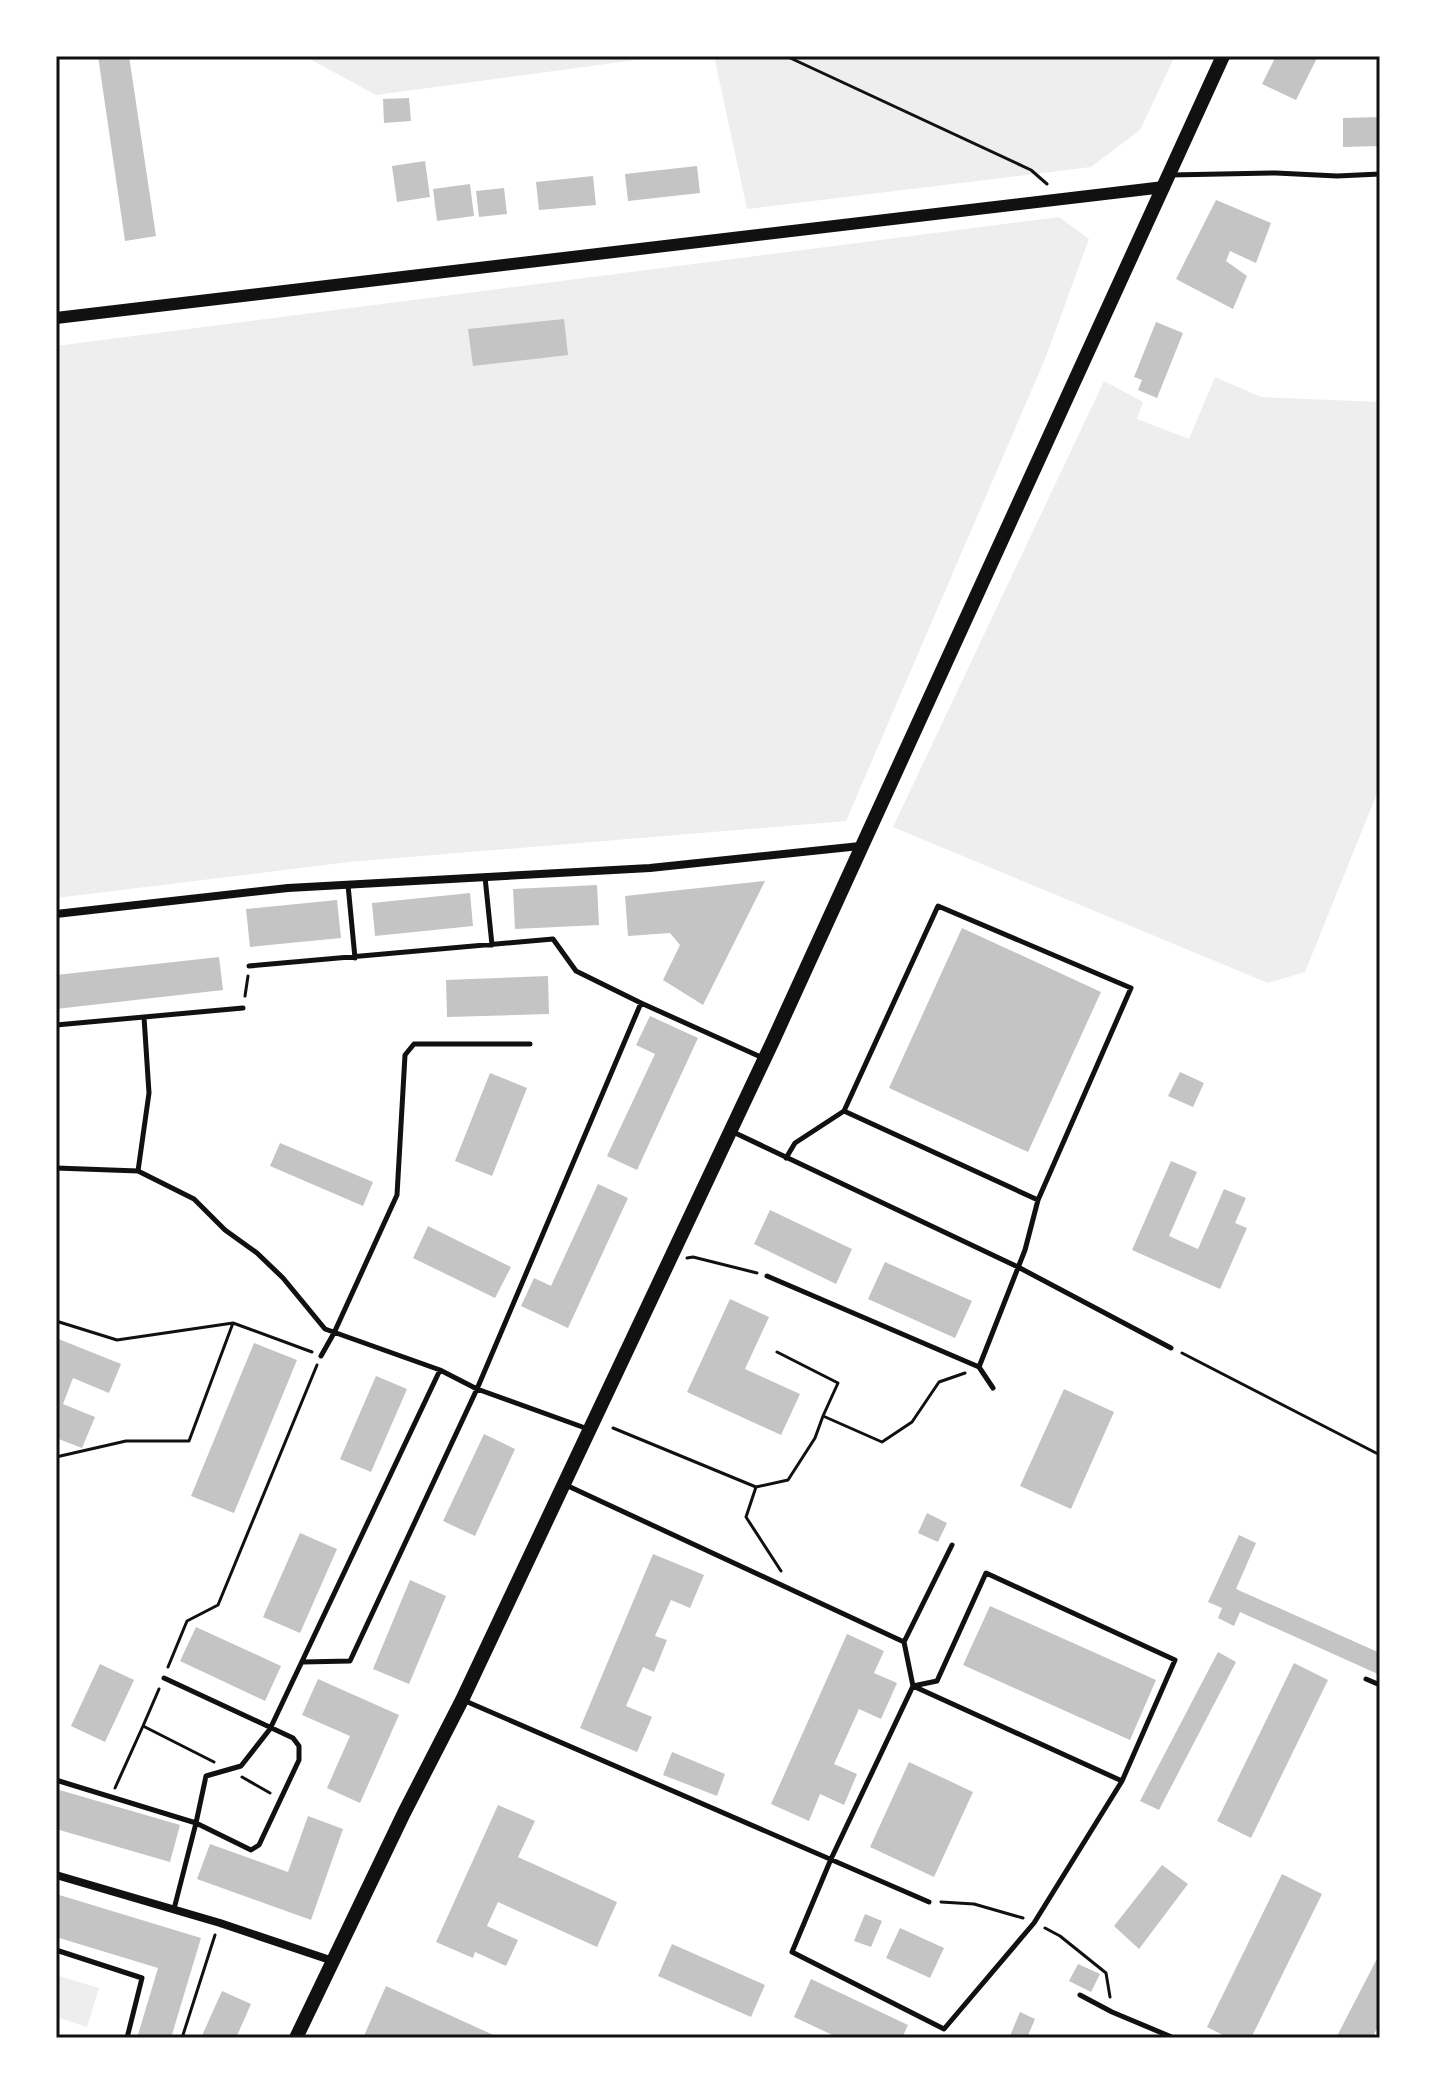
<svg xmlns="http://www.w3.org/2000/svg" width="1436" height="2094" viewBox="0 0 1436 2094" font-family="'Noto Sans',sans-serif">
	<rect width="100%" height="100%" fill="#fff"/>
	<path fill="#eee" d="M304 56H665L376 95Z
		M714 56H1175L1140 130 1091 167 747 209Z
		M1059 217 1089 239 1045 359 846 821 349 862 56 898V346Z
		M1215 377 1261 397 1380 402V786L1305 972 1268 983 893 827 1104 381 1143 402 1137 419 1189 439Z
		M56 1975 99 1988 87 2027 56 2017Z"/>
	<path fill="#c4c4c4" d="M98 56H129L156 236 125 241Z
		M1276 56H1318L1296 100 1262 84Z
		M409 98 411 121 384 123 383 99Z
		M1380 117V146L1343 147V118Z
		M425 161 430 197 397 202 392 166Z
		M697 166 700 193 628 201 625 174Z
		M593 176 596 205 539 210 536 182Z
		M470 184 474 216 437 221 433 189Z
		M504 188 507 214 479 217 476 191Z
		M1216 200 1271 223 1256 263 1230 251 1226 261 1247 276 1233 309 1176 279Z
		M564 319 568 355 473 366 468 329Z
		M1156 322 1183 333 1157 398 1138 390 1142 380 1134 377Z
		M765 881 703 1005 663 980 680 945 670 933 628 936 625 896Z
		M597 885 599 925 515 929 513 889Z
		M470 893 473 926 375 936 372 903Z
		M337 900 341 938 250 947 246 909Z
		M962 928 1101 992 1028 1152 889 1088Z
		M219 957 223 990 56 1009V975Z
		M548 976 549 1014 447 1017 446 980Z
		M650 1016 698 1038 637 1170 607 1156 655 1054 636 1045Z
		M1180 1072 1204 1083 1193 1107 1168 1096Z
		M490 1073 527 1088 492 1176 455 1161Z
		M280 1143 373 1182 363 1206 270 1166Z
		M1171 1161 1197 1172 1169 1236 1198 1249 1224 1189 1246 1198 1235 1223 1247 1228 1220 1289 1132 1250Z
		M598 1184 628 1198 568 1328 521 1306 534 1278 551 1286Z
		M770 1210 852 1249 836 1284 754 1244Z
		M428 1226 511 1267 495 1298 413 1258Z
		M885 1262 972 1301 955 1338 868 1299Z
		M730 1299 769 1317 745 1369 800 1394 781 1435 687 1392Z
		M56 1338 121 1364 109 1393 73 1378 63 1404 95 1417 82 1448 56 1438Z
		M254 1343 297 1360 234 1513 191 1496Z
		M376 1376 407 1389 371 1472 340 1459Z
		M1064 1389 1114 1412 1071 1509 1020 1486Z
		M484 1434 515 1449 475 1536 443 1521Z
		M927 1513 947 1523 938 1542 918 1533Z
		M300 1533 337 1549 300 1633 263 1617Z
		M1239 1535 1256 1543 1236 1589 1380 1653V1675L1240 1612 1234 1626 1218 1618 1222 1608 1208 1602Z
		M653 1554 704 1575 690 1608 671 1600 655 1636 667 1640 654 1672 643 1667 626 1706 652 1717 637 1752 580 1728Z
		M410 1580 446 1596 409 1684 373 1669Z
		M990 1606 1156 1680 1130 1740 963 1665Z
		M196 1627 281 1666 265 1701 180 1661Z
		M847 1634 884 1651 874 1673 897 1683 881 1719 859 1709 834 1764 857 1774 844 1805 820 1794 809 1821 771 1804Z
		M1218 1652 1236 1662 1159 1810 1140 1801Z
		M1294 1663 1328 1680 1251 1838 1217 1821Z
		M100 1664 134 1680 105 1742 71 1726Z
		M318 1679 399 1715 360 1803 327 1788 350 1736 302 1715Z
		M672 1752 725 1774 717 1796 663 1775Z
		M909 1762 973 1792 934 1877 870 1847Z
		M56 1789 180 1825 170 1862 56 1829Z
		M498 1805 535 1821 518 1857 617 1902 597 1947 498 1902 487 1926 518 1940 506 1966 475 1952 473 1958 436 1942Z
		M308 1816 343 1829 311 1920 197 1879 210 1844 288 1872Z
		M1162 1865 1188 1884 1139 1949 1114 1926Z
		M1282 1874 1322 1894 1251 2038H1229L1207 2027Z
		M56 1894 201 1938 171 2038H137L158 1968 56 1937Z
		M865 1914 882 1921 871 1947 854 1941Z
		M900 1928 944 1948 930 1978 886 1958Z
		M672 1944 765 1985 751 2017 658 1976Z
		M1380 1953V2023L1372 2038H1336Z
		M1078 1964 1100 1974 1091 1992 1069 1981Z
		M811 1979 908 2025 902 2038H839L794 2017Z
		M386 1986 500 2038H363Z
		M222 1991 251 2004 236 2038H201Z
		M1020 2012 1035 2019 1027 2038H1009Z"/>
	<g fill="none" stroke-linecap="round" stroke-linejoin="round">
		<path stroke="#111" stroke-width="3" d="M786 56 1031 170 1047 184
			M245 996 248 976
			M687 1258 693 1257 757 1273
			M56 1321 117 1340 233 1323 312 1352
			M777 1352 838 1383 823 1416
			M1182 1353 1380 1455
			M613 1428 756 1487 788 1480 815 1438 823 1416 882 1442 912 1422 939 1382 965 1373
			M56 1457 126 1441H189L233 1323
			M756 1487 746 1517 781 1571
			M168 1667 187 1621 218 1605 317 1365
			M143 1726 159 1689
			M242 1777 270 1793
			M115 1788 143 1726 214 1762
			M941 1902 974 1904 1023 1918
			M1045 1928 1060 1936 1106 1973 1110 1997
			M182 2038 215 1935"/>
		<path stroke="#111" stroke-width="5" d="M1170 175 1276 173 1337 176 1380 174
			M485 877 492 945
			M348 885 355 958
			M249 966 553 939 576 971 641 1003
			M56 1025 144 1017
			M731 1131 1018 1267 1171 1348
			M786 1158 795 1143 844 1111 1038 1200 1131 988 938 906 844 1111
			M56 1168 138 1171 194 1199 225 1230 257 1253 283 1278 325 1329 440 1370 477 1389 588 1429
			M138 1171 149 1093 144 1017 243 1008
			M767 1276 979 1367 1025 1250 1038 1200
			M321 1356 334 1333 397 1195 405 1055 414 1044H530
			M979 1367 993 1388
			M568 1486 904 1642
			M952 1545 904 1642 913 1686 831 1859 792 1952 944 2029 1034 1923 1122 1781
			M986 1573 1175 1660 1122 1781 913 1686 937 1681Z
			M303 1662 350 1661 477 1389 641 1003 763 1058
			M164 1678 293 1738 299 1746V1760L259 1845 251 1850 196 1823 174 1909
			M1366 1679 1380 1685
			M463 1700 929 1902
			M56 1780 196 1823 206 1776 241 1766 270 1729 440 1370
			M56 1950 142 1978 127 2038
			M1080 1995 1112 2012 1174 2038"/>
		<path stroke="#111" stroke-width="8" d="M56 914 288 888 650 868 860 846
			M56 1875 220 1923 333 1961"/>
		<path stroke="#111" stroke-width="12" d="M56 318 1164 187"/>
		<path stroke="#111" stroke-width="14" d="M296 2038 404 1813 462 1700 772 1043 1223 56"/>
	</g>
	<rect width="1436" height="2094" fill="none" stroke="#ffffff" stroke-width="116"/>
	<rect x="58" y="58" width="1320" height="1978" fill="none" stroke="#111" stroke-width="3"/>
</svg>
